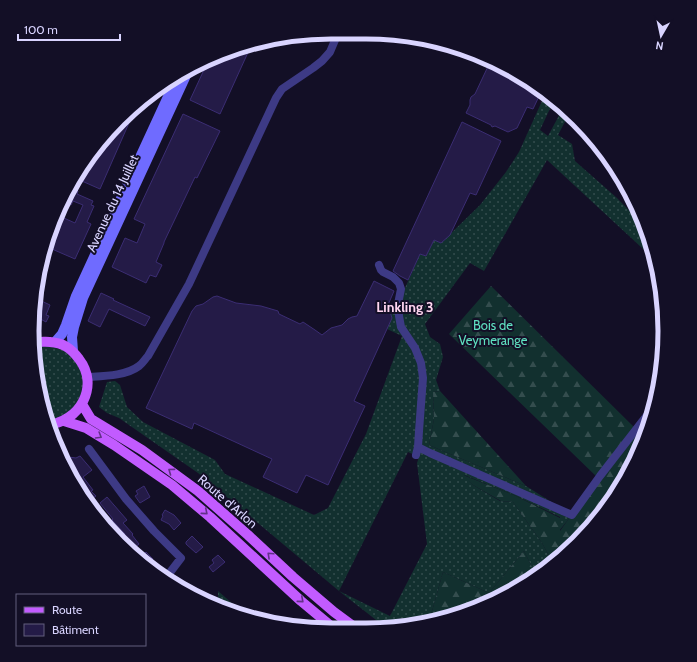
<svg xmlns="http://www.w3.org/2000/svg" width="697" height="662" viewBox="0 0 697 662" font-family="Cabin,sans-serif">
	<defs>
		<pattern id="grass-dots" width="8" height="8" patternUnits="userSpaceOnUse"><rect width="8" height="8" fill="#12302f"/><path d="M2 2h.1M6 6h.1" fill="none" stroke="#344d4e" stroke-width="1.8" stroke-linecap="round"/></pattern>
		<pattern id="forest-firs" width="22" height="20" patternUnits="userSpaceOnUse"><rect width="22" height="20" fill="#12302f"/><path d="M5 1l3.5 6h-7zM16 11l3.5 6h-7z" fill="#344d4e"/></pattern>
	</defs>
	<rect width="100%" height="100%" fill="#130f26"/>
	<path fill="url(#grass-dots)" fill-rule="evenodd" d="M546 92 554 100 540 130 548 136 563 108 569 114 558 135 572 144 575 161 617 198 646 228 649 235 655 260 547 160 484 271 470 263 425 324 430 337 440 344 443 357 436 380 440 391 433 392 434 419 429 445 526 486 572 515 559 531 560 517 516 496 464 475 473 485 500 501 513 502 542 543 553 563 536 575 524 551 489 593 443 572 429 622 396 618 397 627H385L339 591 198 473 119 418 107 413 99 407 107 382 115 381 120 385 127 407 143 422 215 460 225 474 314 515 328 508 366 434 402 336 387 329 392 318 389 310 398 304 420 254 426 256 434 240 441 243 480 205 506 172 519 152ZM408 452 419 457 417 463 427 544 390 616 339 591Z
		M47 346C55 348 64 349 70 355 97 377 81 420 46 420L35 370V348Z
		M218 591 248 617 233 612 218 597Z"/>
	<path fill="url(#forest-firs)" d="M491 286 636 429 655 409 634 463 603 513 563 556 553 563 542 543 513 502 501 501 473 485 463 475 516 496 560 518V531L598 478 449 334Z
		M440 391 526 486 429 445 434 419 433 392Z
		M524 551 536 575 515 590 462 614 429 622 443 572 489 593Z
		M396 618 427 622 405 627H397Z"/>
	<path fill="#241b47" stroke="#3b2d73" d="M245 46 250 48 220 114 190 100 209 59 216 55Z
		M491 60 498 63 542 90 533 109 527 107 517 128 508 132 495 126 492 127 491 125 466 113 470 105V100L471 97 475 94Z
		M136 107 100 189 75 178 106 134Z
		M183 114 220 131 197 178 195 177 164 242V243L156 262 162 265 156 277 150 275 146 283 112 267 125 238 137 243 145 224 134 219Z
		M462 122 501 141 476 195 470 193 450 235 441 243 434 240 426 256 420 254 408 280 400 276 393 271Z
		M69 187 78 191 77 194 93 201 91 205 94 206 87 222 91 224 75 259 45 246 48 235 57 215 75 223 83 205 73 201 71 205 63 202Z
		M374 281 394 291 388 305 392 318 354 401 365 406 328 485 306 475 297 493 263 477 272 459 194 423 192 429 146 408 192 311 196 306 203 304 213 297 217 296 236 303 261 306 278 311 279 314 300 324 303 322 315 330 322 335 331 328 342 325 348 319 352 317 357 316Z
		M101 293 114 299 113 300 150 317 145 326 109 309 100 327 88 321Z
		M35 298 50 305 46 315 49 316 46 322 35 316Z
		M61 456 76 458 80 456 92 470 83 477 93 490 91 491 96 496 88 502 72 481Z
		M144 486 150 497 140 503 135 496 138 494 136 491Z
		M107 497 127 520 123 523 133 534 132 535 139 544 132 550 121 538 125 534 112 520 113 519 100 503Z
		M165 510 174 515 181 523 174 530 169 524 161 520 163 516 162 515Z
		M192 536 203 547 196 553 186 544V542Z
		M146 552 153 559 147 565 139 559Z
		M218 555 225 562 213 572 209 567 214 563 212 560Z"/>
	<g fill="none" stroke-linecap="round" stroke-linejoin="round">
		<path stroke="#3d3a85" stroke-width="8" d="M379 265 381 270 383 272 393 277 399 283 401 289 398 304 399 316 401 327 415 348 421 363 423 378 419 431 418 447 416 455
			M87 377C103 376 126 376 139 366 143 363 145 359 148 356L189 284 276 98 282 89 313 68 322 61 330 52 338 33
			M418 447 430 453 572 515 600 476 655 405
			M89 449 126 499 154 531 181 558 165 579"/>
		<path stroke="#6f6bff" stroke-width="10" d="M55 342 62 334 66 325 76 296 178 75
			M73 351 72 337 74 327 83 298 189 69"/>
		<path stroke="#c25bff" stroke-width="10" d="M35 343C40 341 44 342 50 342 63 343 71 348 79 359 100 386 80 422 47 425
			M82 404 91 419 142 450 198 491 248 535 293 577 334 612 353 626
			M64 421 86 428 114 445 172 485 210 517 301 601 331 626"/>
	</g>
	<defs><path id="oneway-chevron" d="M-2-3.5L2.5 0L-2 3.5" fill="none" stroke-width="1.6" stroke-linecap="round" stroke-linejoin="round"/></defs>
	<g stroke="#623188">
		<use href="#oneway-chevron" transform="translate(99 436) rotate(31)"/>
		<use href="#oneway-chevron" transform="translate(171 471) rotate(-144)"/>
		<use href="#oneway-chevron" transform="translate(205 512) rotate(40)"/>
		<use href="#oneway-chevron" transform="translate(270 555) rotate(-137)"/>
		<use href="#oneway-chevron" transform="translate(301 600) rotate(41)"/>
	</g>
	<g text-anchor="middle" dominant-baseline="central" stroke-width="4" stroke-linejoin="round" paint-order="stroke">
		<g font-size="13" fill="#d9d4ff" stroke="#130f26">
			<text transform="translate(112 203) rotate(-65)">Avenue du 14 Juillet</text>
			<text transform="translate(228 501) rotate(41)">Route d'Arlon</text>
		</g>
		<g font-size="13" fill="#5fe0c0" stroke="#130f26">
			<text x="493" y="325">Bois de<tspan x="493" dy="15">Veymerange</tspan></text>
		</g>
		<g font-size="14" font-weight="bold" fill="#ffd6f0" stroke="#130f26">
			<text x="405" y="307">Linkling 3</text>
		</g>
	</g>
	<path d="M0 0H697V662H0ZM331 39H366A292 292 0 0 1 658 331V331A292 292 0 0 1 366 623H331A292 292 0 0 1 39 331V331A292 292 0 0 1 331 39Z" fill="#130f26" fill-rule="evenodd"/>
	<path fill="none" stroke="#d9d4ff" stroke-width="5" d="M331 39H366A292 292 0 0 1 658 331V331A292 292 0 0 1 366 623H331A292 292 0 0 1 39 331V331A292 292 0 0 1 331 39Z"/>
	<rect x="16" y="594" width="130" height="52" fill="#130f26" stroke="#625e7d"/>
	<rect x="24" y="607" width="20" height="6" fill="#c25bff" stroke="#625e7d"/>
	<text x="52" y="614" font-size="12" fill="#d9d4ff">Route</text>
	<rect x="24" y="624" width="20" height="12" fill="#241b47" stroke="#625e7d"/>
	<text x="52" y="634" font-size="12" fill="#d9d4ff">Bâtiment</text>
	<g transform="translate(661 36) rotate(189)" stroke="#130f26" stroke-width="3" paint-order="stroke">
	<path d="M0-3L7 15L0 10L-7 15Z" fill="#d9d4ff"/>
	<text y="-6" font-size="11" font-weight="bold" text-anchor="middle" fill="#d9d4ff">N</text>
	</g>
	<path d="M18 34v6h102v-6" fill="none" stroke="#d9d4ff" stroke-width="2"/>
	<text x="24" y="34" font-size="12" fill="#d9d4ff" stroke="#130f26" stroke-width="3" paint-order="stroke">100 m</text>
</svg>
